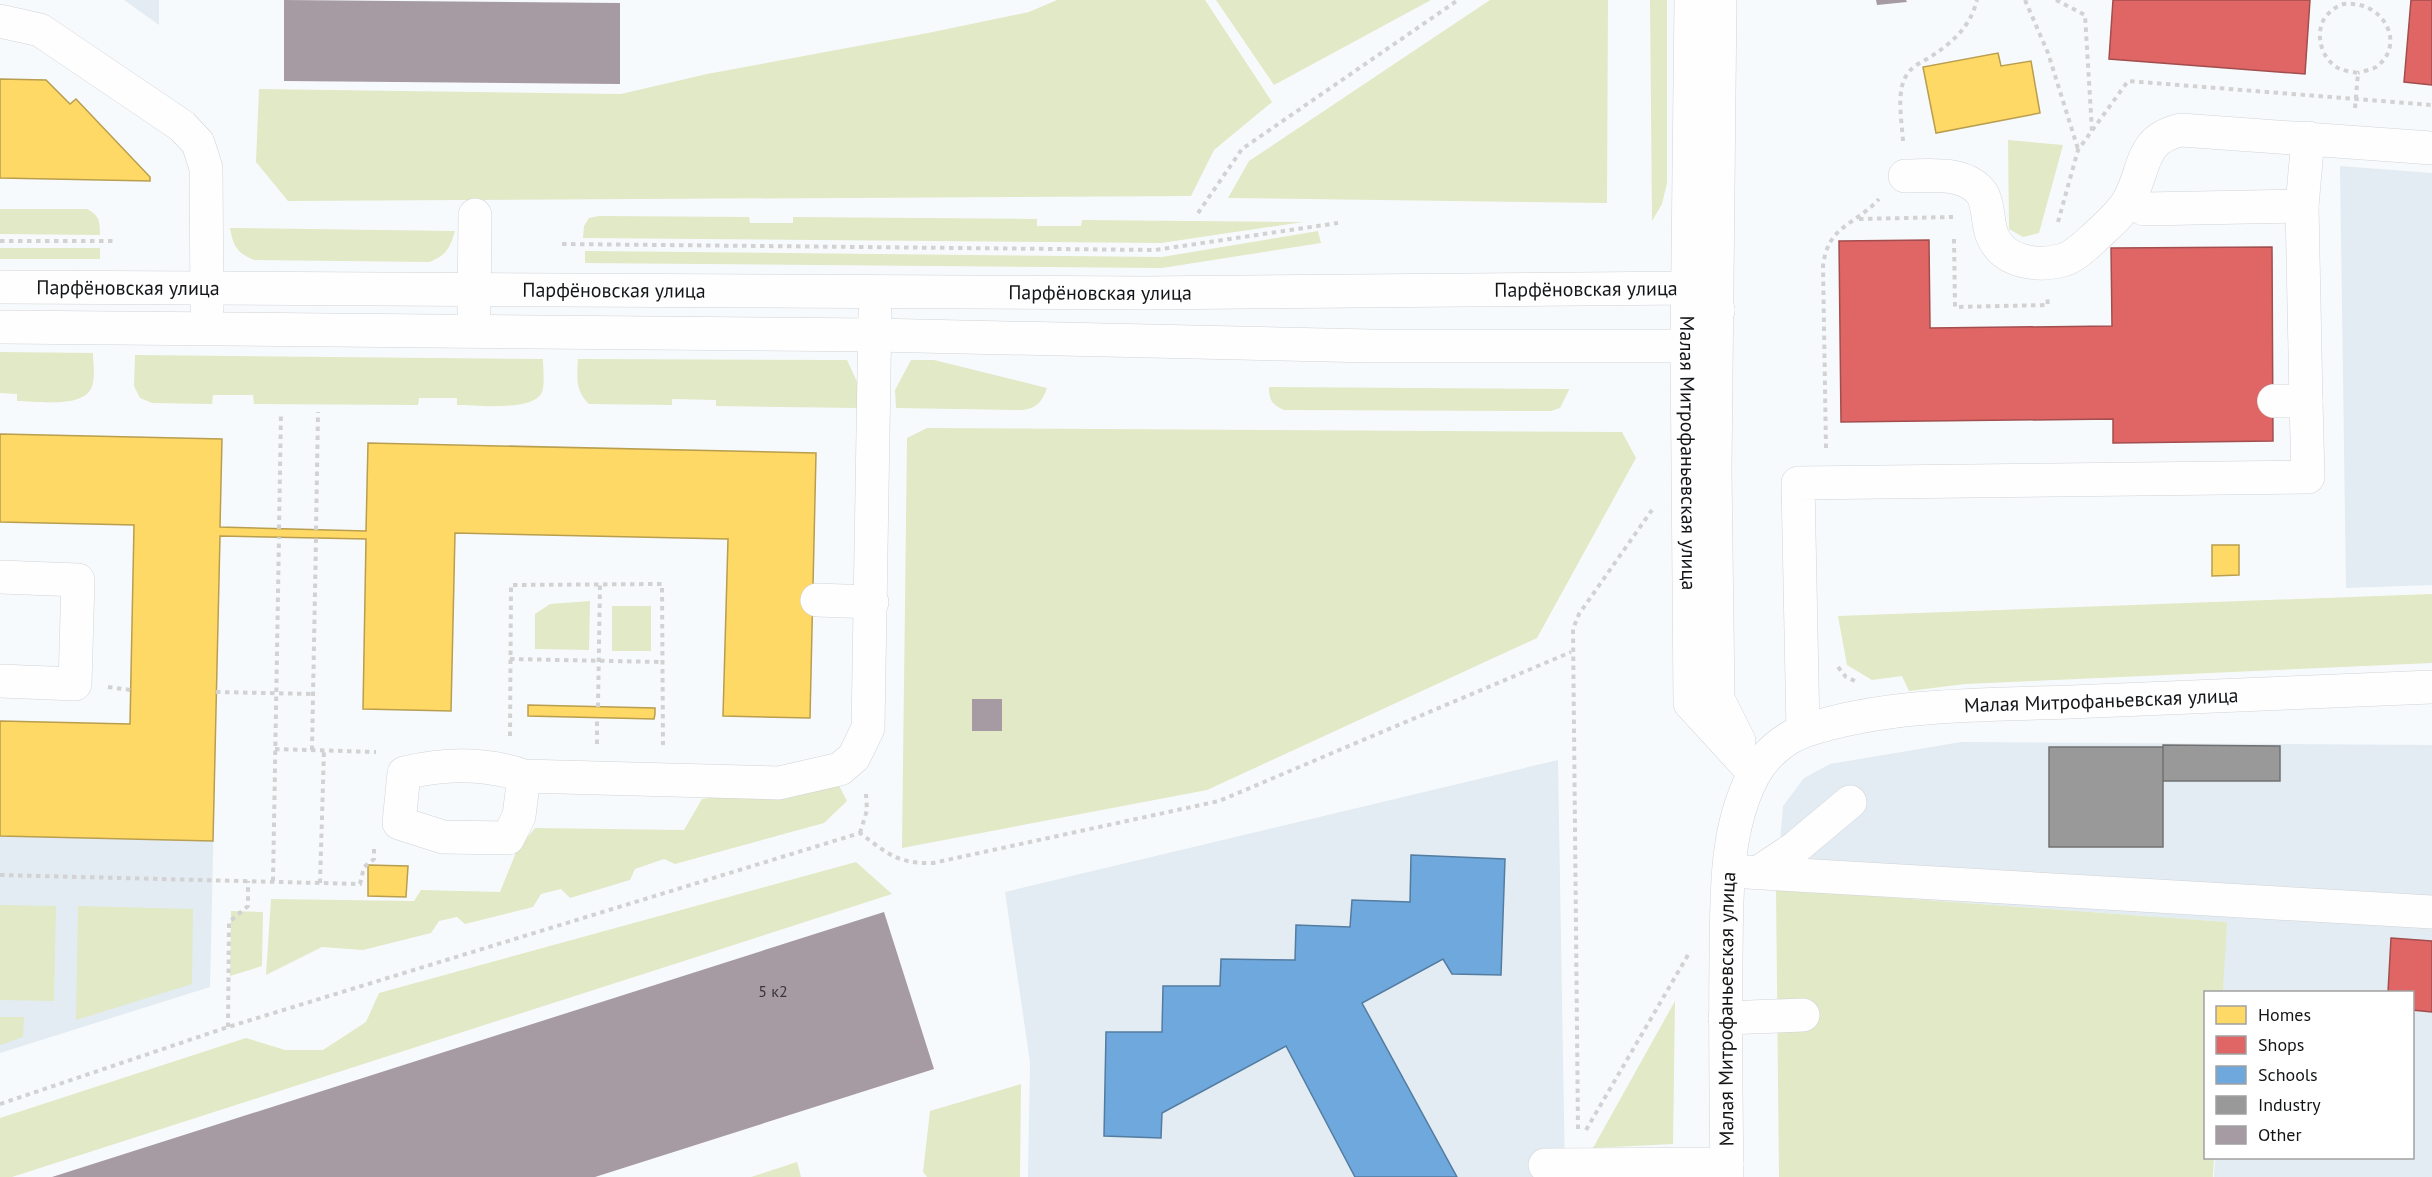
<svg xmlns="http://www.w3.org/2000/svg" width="2432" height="1177" viewBox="0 0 2432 1177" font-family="'PT Sans',sans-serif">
	<rect width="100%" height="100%" fill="#f7fafc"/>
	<path fill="#e3ecf3" d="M124 0H159V25Z
		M2340 166 2432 173V585L2346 588Z
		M0 721 216 726 210 987 0 1053Z
		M1961 742 2432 745V1177H2214L2215 1158H2412V992H2223L2226 922 1776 889 1783 806 1804 778 1830 764Z
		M1558 760 1565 1177H1028L1030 1062 1005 892Z"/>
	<path fill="#e1e9c6" d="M1057 0H1205L1272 102 1214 150 1191 196 288 201 256 162 259 89 621 94 707 74 928 33 1029 12Z
		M1216 0H1431L1274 85Z
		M1490 0H1608L1607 203 1228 198 1249 161Z
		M1650 0H1667V183L1662 204 1652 221Z
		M2008 140 2063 145 2039 233 2023 237 2009 229Z
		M0 209H87C99 215 100 221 100 235L0 234Z
		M599 216 749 217 750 223H793V217L1037 219V226H1081L1082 220 1303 222 1161 243 583 238 584 226 589 218Z
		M230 228 455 231C450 248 446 256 429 262L254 260C237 253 233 246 230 228Z
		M1318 231 1321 243 1162 268 585 263V251L1162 257Z
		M0 248H100V259H0Z
		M0 352 93 353C93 363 95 373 93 382 90 410 38 401 17 401V394L0 393Z
		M135 355 543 359C543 369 545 384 542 392 534 412 476 405 457 405V398H419L418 405 254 404 253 395H213L212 404 152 403 140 398 134 386Z
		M578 359 847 360 859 386V408L716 406V400L672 399V405L589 404C575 391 577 377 578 359Z
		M911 360H934L1047 388C1042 402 1037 408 1023 410L896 408 895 390Z
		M1269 387 1569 389V390L1560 408 1551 411 1284 410C1272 405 1269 400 1269 387Z
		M927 428 1622 432 1636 458 1537 638 1207 790 902 848 907 438Z
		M2432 594V663L1965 684 1909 691 1902 676 1872 680 1847 665 1838 616Z
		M590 601 589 650 535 649V614L550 604Z
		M612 606H651V651H612Z
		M836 780 847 801 824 823 675 864 664 859 635 869 630 880 570 898 561 889 541 894 533 907 465 924 457 917 439 921 431 933 363 950 322 947 266 975 271 899 414 901 421 890 500 892 517 850 535 828 684 830 702 799Z
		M856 862 892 894 12 1177H0V1118L246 1038 285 1050H323L366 1022 379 993Z
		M1776 889 2227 922 2223 992H2206V1158H2214L2213 1177H1779Z
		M0 905 56 906 54 1001 0 1000Z
		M78 906 193 909 192 984 76 1020Z
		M231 911 263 912 262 966 230 976Z
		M1675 1001 1673 1144 1593 1148Z
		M0 1017H24L23 1037 0 1045Z
		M1021 1084 1020 1177H927L923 1172 930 1111Z
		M797 1162 801 1177H751Z"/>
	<path fill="#ffd966" stroke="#b89e4e" stroke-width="1.5" d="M1998 53 2001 66 2031 61 2040 113 1936 133 1923 67Z
		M0 79 46 80 70 104 76 99 150 177V181L0 178Z
		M0 434 222 439 220 527 366 531 368 443 816 453 810 718 723 716 728 539 455 533 451 711 363 709 366 539 220 536 213 841 0 836V721L130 724 134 525 0 522Z
		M2212 545H2239V575L2212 576Z
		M528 705 655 708V714L654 719 528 716Z
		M368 865 408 866 406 897 368 896Z"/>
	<path fill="#e06666" stroke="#a24e4e" stroke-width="1.5" d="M2113 0H2310L2305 74 2109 59Z
		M2411 0H2432V85L2404 82Z
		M1929 240 1930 328 2112 326 2111 248 2272 247 2273 441 2113 443V419L1841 422 1839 241Z
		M2391 938 2432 941V1012L2412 1010V992H2388Z"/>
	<path fill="#6fa8dc" stroke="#537ca1" stroke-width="1.5" d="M1411 855 1505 859 1501 975 1452 974 1443 959 1362 1003 1457 1177H1355L1286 1046 1162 1113 1161 1138 1104 1136 1106 1032H1162L1163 986H1220L1221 959 1295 960 1296 925 1350 927 1352 900 1410 902Z"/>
	<path fill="#999" stroke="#717172" stroke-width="1.5" d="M2163 745 2280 746V781H2163Z
		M2049 747H2163V847H2049Z"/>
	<path fill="#a69aa3" d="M284 0 620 3V84L284 81Z
		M1876 0H1906L1907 2 1877 5Z
		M972 699H1002V731H972Z
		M884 912 934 1069 595 1177H52Z"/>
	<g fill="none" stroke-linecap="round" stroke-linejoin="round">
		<defs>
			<g id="minor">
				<path id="s1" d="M1691 0 1687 346 1690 703 1754 773"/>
				<path d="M1720 0 1715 470 1718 699 1739 741"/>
				<path d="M0 21 40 30 182 126 198 143 206 168 207 309"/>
				<path d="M1905 176C1929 176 1962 171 1980 191 1989 201 1987 222 1992 235 2003 263 2038 267 2063 260 2074 257 2085 246 2093 239 2105 227 2123 213 2130 198 2146 167 2140 139 2181 130L2432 148"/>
				<path d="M2129 200 2144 209 2302 206"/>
				<path id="s2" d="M0 287 1144 293 1688 288 1718 310"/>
				<path d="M474 312 475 215"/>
				<path d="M0 327 875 335 1372 346H1687L1718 310"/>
				<path d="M2306 401 2302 206 2308 138"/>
				<path d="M0 577 78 580 75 684 0 681"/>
				<path d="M817 600 872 602"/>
				<path d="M1803 731 1798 483 2308 477 2306 401H2274"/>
				<path d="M524 776 519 816 508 838 443 837 399 823 404 773C445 763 484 762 524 776L779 783 840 769 854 757 868 728 875 313"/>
				<path d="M1729 871 2432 912"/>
				<path d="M1759 872 1795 848 1850 802"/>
				<path d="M1725 1018 1803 1015"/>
				<path d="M1545 1165 1727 1164"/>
				<path id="s3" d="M1727 1177C1726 1105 1725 1033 1726 960 1727 898 1724 832 1753 776 1764 755 1785 737 1807 730 1889 703 1986 705 2071 702 2192 697 2312 692 2432 687"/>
			</g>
		</defs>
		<use href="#minor" stroke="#d1d3d5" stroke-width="34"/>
		<path stroke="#d2d2d3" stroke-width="4" stroke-dasharray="4.5 4.5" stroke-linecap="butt" d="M2025 0 2048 53 2078 149
			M2056 0 2085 15 2092 131
			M2355 108 2358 73C2353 72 2345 71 2340 69 2323 61 2315 38 2323 21 2327 13 2336 6 2344 4 2384 0 2407 45 2376 67 2371 70 2363 71 2358 73
			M1903 141C1902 122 1896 93 1906 76 1910 68 1919 63 1927 59 1951 44 1970 28 1977 0
			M1198 213 1242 149 1458 0
			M1859 219 1953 217
			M2058 222 2078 150 2128 81 2432 105
			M1954 239 1955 307 2048 305 2047 297
			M0 241H117
			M562 244 1155 250 1338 223
			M1826 448 1823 266C1828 225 1853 227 1879 199
			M279 529 281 412
			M316 530 318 412
			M510 659 662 662
			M1838 667 1846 677 1855 681
			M108 687 131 690
			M216 692 313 694
			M598 707 600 584
			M510 736 511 585 662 584 663 745
			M597 744V717
			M275 749 376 752
			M312 750 316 538
			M860 833 867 810 866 794
			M0 875 360 884 364 867 374 859V849
			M273 881 279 537
			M320 883 324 750
			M228 1027 229 922 248 906V881
			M0 1104 228 1027 860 833C888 854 898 864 933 863L1219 801 1571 652
			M1578 1129 1573 629 1579 614 1652 510
			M1586 1130 1688 955"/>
		<use href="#minor" stroke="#fefeff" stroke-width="33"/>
	</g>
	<g text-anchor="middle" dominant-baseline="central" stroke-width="6" stroke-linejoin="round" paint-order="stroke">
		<g font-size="16" fill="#38363a">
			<text x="773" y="991">5 к2</text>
		</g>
		<g font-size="20" fill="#131517" stroke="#fff">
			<text stroke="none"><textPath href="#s2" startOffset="128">Парфёновская улица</textPath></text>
			<text stroke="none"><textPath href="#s2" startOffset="1586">Парфёновская улица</textPath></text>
			<text stroke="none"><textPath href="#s2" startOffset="614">Парфёновская улица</textPath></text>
			<text stroke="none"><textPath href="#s2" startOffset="1100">Парфёновская улица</textPath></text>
			<text stroke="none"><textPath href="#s1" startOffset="453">Малая Митрофаньевская улица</textPath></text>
			<text stroke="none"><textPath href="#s3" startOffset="774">Малая Митрофаньевская улица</textPath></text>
			<text stroke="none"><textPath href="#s3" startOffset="168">Малая Митрофаньевская улица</textPath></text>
		</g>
	</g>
	<rect x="2204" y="991" width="210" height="168" fill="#ffffff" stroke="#a1a1a2" stroke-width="1.5"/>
	<rect x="2216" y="1006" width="30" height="18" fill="#ffd966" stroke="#a1a1a2" stroke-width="1.5"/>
	<text x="2258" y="1021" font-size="18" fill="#131517">Homes</text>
	<rect x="2216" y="1036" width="30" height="18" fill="#e06666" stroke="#a1a1a2" stroke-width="1.5"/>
	<text x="2258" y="1051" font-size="18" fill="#131517">Shops</text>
	<rect x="2216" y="1066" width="30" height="18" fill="#6fa8dc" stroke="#a1a1a2" stroke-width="1.5"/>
	<text x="2258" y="1081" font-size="18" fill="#131517">Schools</text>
	<rect x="2216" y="1096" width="30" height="18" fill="#999999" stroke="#a1a1a2" stroke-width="1.5"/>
	<text x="2258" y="1111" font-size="18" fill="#131517">Industry</text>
	<rect x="2216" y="1126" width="30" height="18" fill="#a69aa3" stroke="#a1a1a2" stroke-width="1.5"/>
	<text x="2258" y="1141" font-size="18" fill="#131517">Other</text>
</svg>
